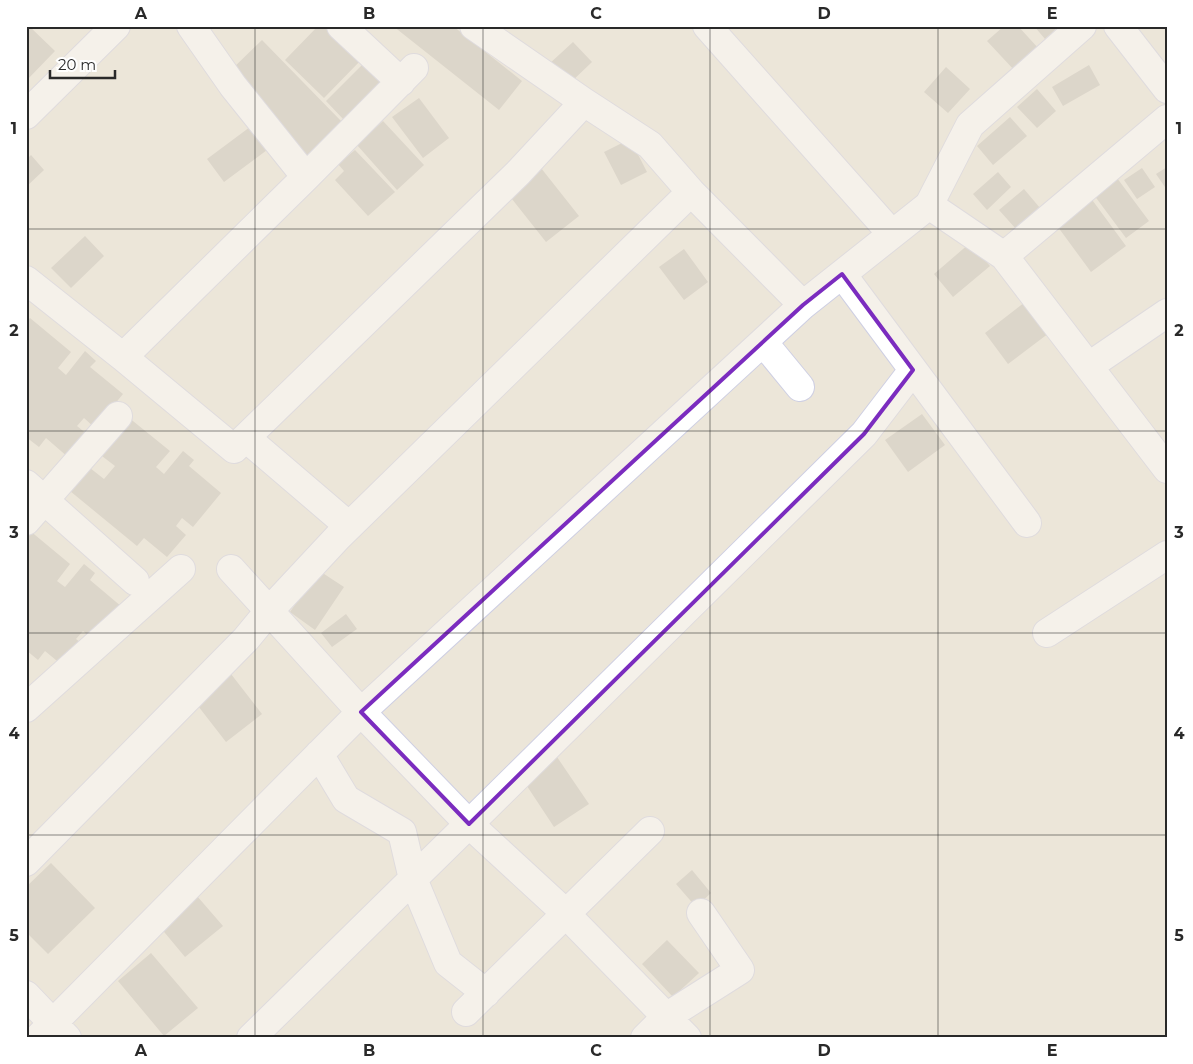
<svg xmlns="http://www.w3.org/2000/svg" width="1193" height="1064" viewBox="0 0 1193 1064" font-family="Montserrat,sans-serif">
	<rect width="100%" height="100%" fill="#ece6d9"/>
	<path fill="#c7c3b9" d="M26 26H29L55 51 27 80Z
		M318 26H329L362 59 324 98 285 60Z
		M393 26H453L522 81 499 110Z
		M1004 26H1018L1039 49 1015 71 987 41Z
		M1034 26H1059L1045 39Z
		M262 40 342 122 307 156 228 73Z
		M573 42 592 62 568 85 548 65Z
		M363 64 382 83 344 120 326 101Z
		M1089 65 1100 85 1063 106 1052 87Z
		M946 67 970 89 948 113 924 92Z
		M1037 89 1056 111 1037 128 1017 107Z
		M419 98 449 138 423 158 392 117Z
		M1010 117 1027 136 993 165 977 146Z
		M383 121 424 165 397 190 357 145Z
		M250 127 267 150 224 182 207 159Z
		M630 139 647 172 621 185 604 152Z
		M355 150 395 192 368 216 335 180 344 171 338 164Z
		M31 155 44 170 26 187V156L28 158Z
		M1167 167V190L1156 174Z
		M541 168 579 216 546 242 508 194Z
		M1142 168 1155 187 1137 199 1124 180Z
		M998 172 1011 187 987 210 973 194Z
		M1117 178 1149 221 1126 238 1094 195Z
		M1024 189 1040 208 1016 229 999 210Z
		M1090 197 1126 246 1091 272 1055 223Z
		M85 236 104 256 71 288 51 268Z
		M970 243 990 266 953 297 934 274Z
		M684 249 708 282 684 300 659 267Z
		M1029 299 1053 330 1008 364 985 333Z
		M30 318 71 352 58 368 66 375 85 351 96 361 90 367 123 394 95 428 84 418 77 426 88 435 69 458 46 438 39 447 26 437V322Z
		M922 414 945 445 908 472 885 440Z
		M128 417 170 451 156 467 164 474 183 451 194 460 189 466 221 493 193 527 182 518 176 526 186 535 167 557 144 538 137 546 70 491 90 468 104 479 115 466 98 453Z
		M29 530 70 564 57 581 65 587 84 564 95 573 90 580 122 607 94 640 83 631 76 639 87 648 68 670 45 651 38 660 26 650V534Z
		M318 570 344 587 315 630 290 612Z
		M346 614 357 629 332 647 321 633Z
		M231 674 262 714 226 742 195 702Z
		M557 757 589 804 554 827 523 780Z
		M51 863 95 908 48 954 26 932V887Z
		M692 870 711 893 696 907 676 884Z
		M197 896 223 926 185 957 160 927Z
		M667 940 699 973 673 997 642 964Z
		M151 953 198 1008 164 1036 118 981Z"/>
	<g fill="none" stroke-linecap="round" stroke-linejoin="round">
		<defs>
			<path id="minor" d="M191 26 233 86 306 177
				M341 26 401 82
				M474 26 584 102
				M707 26 892 234
				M1118 26 1167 89
				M26 115 116 26
				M929 205 970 125 1082 26
				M1004 256 1167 469
				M842 274 1027 523
				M26 280 123 357 306 177 414 68
				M803 305 929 205 1004 256 1167 119
				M763 342 800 387
				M123 357 234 449 518 173 584 102 650 145 691 192 803 305 361 712 231 569
				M1089 366 1167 313
				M246 438 349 526
				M26 484 135 581
				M26 521 118 416
				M1047 633 1167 555
				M26 708 181 569
				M319 754 346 799 402 832 413 879 448 963 486 993
				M26 862 246 639 269 611 338 537 691 192
				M26 995 67 1038
				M466 1012 650 831
				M38 1038 361 712 469 824 251 1038
				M645 1038 666 1017 740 970 701 913
				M687 1038 558 906 469 824 864 434 913 370"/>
		</defs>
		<use href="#minor" stroke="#cecfe3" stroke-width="30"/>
		<use href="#minor" stroke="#fff" stroke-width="28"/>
	</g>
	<path d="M0 0H1193V1064H0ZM842 274 913 370 864 434 469 824 361 712 803 305Z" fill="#ece6d9" fill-opacity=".55" fill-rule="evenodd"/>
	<path fill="none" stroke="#7b2cbf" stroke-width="4" stroke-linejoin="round" d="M842 274 913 370 864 434 469 824 361 712 803 305Z"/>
	<path fill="none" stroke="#292929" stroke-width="1" stroke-opacity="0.55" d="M255 26V1038M483 26V1038M710 26V1038M938 26V1038M26 229H1167M26 431H1167M26 633H1167M26 835H1167"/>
	<rect width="1193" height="1064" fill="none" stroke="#ffffff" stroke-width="55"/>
	<path d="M50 70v8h65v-8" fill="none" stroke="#292929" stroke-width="2.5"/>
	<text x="58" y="70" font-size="15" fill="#292929" stroke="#ffffff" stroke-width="4" paint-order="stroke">20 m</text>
	<rect x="28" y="28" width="1138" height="1008" fill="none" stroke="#292929" stroke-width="2"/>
	<g font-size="16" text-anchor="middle" font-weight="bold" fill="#292929">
		<text x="141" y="19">A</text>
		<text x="369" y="19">B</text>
		<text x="596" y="19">C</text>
		<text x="824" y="19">D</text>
		<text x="1052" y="19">E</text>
		<text x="14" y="134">1</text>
		<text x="1179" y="134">1</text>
		<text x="14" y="336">2</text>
		<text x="1179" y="336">2</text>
		<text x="14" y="538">3</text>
		<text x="1179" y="538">3</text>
		<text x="14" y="739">4</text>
		<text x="1179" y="739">4</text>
		<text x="14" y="941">5</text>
		<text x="1179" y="941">5</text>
		<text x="141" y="1056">A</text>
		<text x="369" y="1056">B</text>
		<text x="596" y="1056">C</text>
		<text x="824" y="1056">D</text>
		<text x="1052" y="1056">E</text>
	</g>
</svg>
